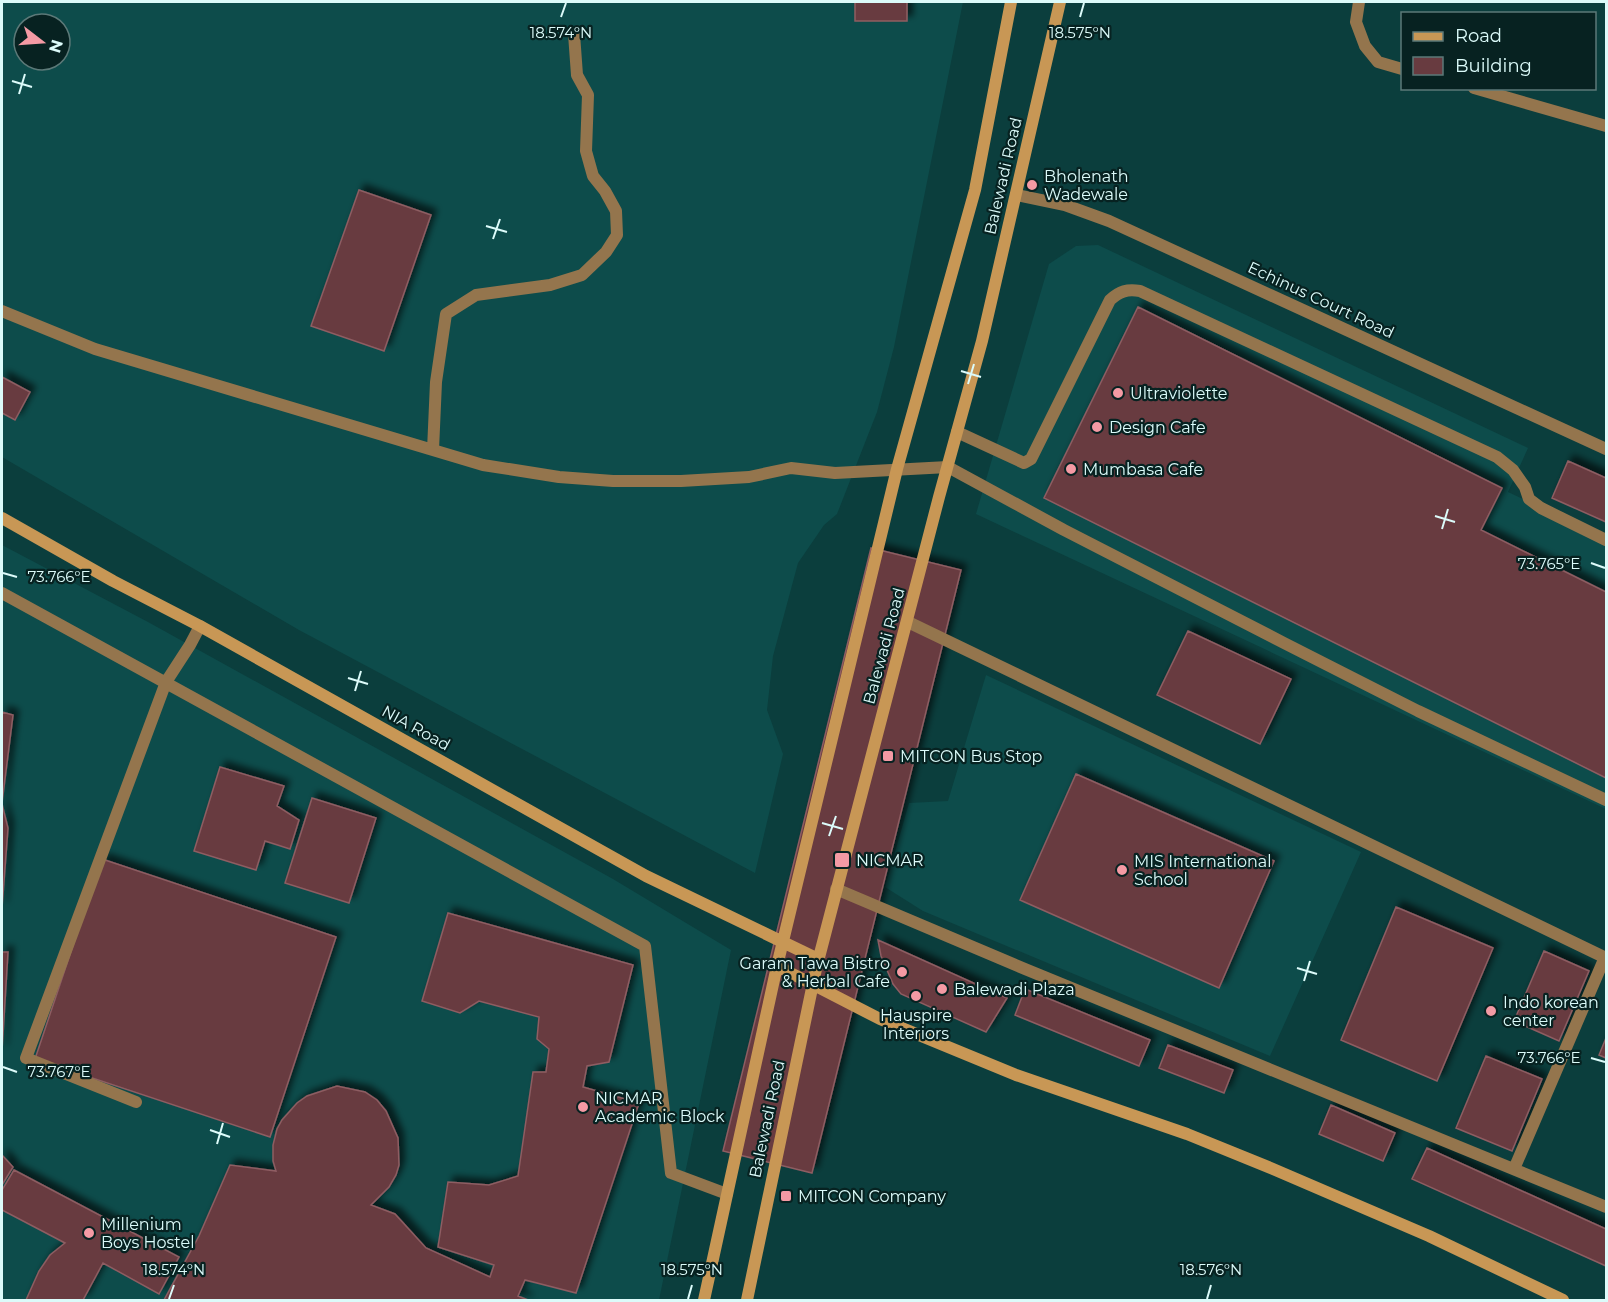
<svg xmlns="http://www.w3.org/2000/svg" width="1608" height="1302" viewBox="0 0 1608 1302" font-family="Montserrat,sans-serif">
	<defs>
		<filter id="shadow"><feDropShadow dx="5.5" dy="-5.5" stdDeviation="3" flood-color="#0009"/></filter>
	</defs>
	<rect width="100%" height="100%" fill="#0b3e3d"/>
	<path fill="#0d4c4b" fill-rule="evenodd" d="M2 2H963L894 347 877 412 837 514 824 525 798 563 773 656 767 710 783 754 755 873 299 630 2 457ZM24 24H60V60H24Z
		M1098 245 1528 448 1508 492 1606 538V809L976 514 1049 264 1076 246Z
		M2 545 148 622 613 879 731 950 659 1300H2Z
		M986 675 1361 852 1270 1056 923 911 885 887 909 803 948 801Z"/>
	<path fill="#683b40" stroke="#8e5d62" stroke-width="1.5" filter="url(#shadow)" d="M855 2H907V21H855Z
		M359 190 431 215 384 351 311 326Z
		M1138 307 1502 488 1481 530 1606 592V778L1044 498Z
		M2 377 30 392 15 420 2 413Z
		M1568 461 1606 478V522L1552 498Z
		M871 548 961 570 812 1173 723 1151Z
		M1188 631 1291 679 1260 744 1157 695Z
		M2 712 13 715 2 803Z
		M220 767 284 786 277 806 299 820 290 849 265 841 256 870 194 851Z
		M1076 774 1274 861 1219 988 1020 900Z
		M312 798 376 818 349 903 285 883Z
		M2 804 8 828 2 908Z
		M102 859 336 937 270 1137 35 1059Z
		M1396 907 1493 948 1437 1081 1341 1040Z
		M448 913 633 965 609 1062 587 1066 583 1087 639 1103 576 1293 525 1280 518 1296 528 1300H164L199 1236 230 1165 276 1171 273 1161V1145L277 1129 282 1120 297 1103 307 1096 337 1086 365 1092 377 1100 386 1111 398 1138 399 1165 396 1175 389 1187 371 1205 395 1214 426 1248 490 1277 494 1265 438 1247 448 1182 489 1185 518 1176 533 1072H546L549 1049 537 1039 539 1017 479 1001 460 1013 422 1001Z
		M878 940 1007 998 986 1032 901 994 893 984 881 956Z
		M1544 951 1589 971 1559 1041 1514 1021Z
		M2 952H8L2 1051Z
		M1025 989 1150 1040 1139 1066 1015 1015Z
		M1606 1038V1058L1599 1055Z
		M1168 1045 1233 1070 1224 1093 1159 1068Z
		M1486 1056 1542 1079 1512 1151 1456 1128Z
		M1331 1105 1395 1133 1383 1161 1319 1134Z
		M1427 1148 1606 1229V1266L1412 1179Z
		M2 1155 13 1167 2 1185Z
		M14 1170 179 1257 159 1294 103 1263 83 1300H26L39 1271 50 1255 65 1243 2 1210V1190Z"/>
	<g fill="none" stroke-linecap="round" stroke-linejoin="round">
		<path stroke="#94754d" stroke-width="12" d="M2 311 95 349 483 465 559 477 613 481H681L749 477 791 468 835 473 948 467 1064 530 1284 643 1418 711 1606 800
			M957 432 1024 463 1031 459 1110 300C1120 291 1127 289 1140 291L1497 457 1513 470 1525 487 1529 499 1541 508 1606 540
			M433 450 436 382 446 314 476 295 550 285 582 275 606 252 617 235 616 211 605 191 593 176 586 151 588 95 577 75 574 34
			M2 593 645 946 671 1173 727 1194
			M136 1102 26 1058 166 682 190 645 200 626"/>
		<path stroke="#94754d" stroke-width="12" d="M1359 2 1356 22 1365 46 1378 62 1402 69
			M1474 88 1606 126
			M1016 195 1065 205 1109 221 1606 449
			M908 622 1606 958
			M836 889 1025 969 1606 1207
			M1514 1169 1605 957"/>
		<path stroke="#c89755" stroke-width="12" d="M2 518 113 581 200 626 646 876 818 959
			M777 966 880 1019 1016 1075 1187 1134 1273 1169 1429 1236 1563 1300
			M704 1300 777 966 897 469 975 190 1011 2
			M747 1300 816 969 939 497 982 341 1060 2"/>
	</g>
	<path fill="none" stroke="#dcfbfa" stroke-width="2" d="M561 17 566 3M1080 17 1084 3M12 81 32 87M19 94 25 74M486 226 507 232M493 239 500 219M961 371 981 377M968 384 974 364M1435 516 1455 522M1442 529 1448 509M1591 563 1605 568M3 573 17 577M348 678 368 684M355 691 361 671M822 823 843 829M829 836 836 816M1297 968 1317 974M1304 981 1310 961M1591 1058 1605 1062M3 1067 17 1072M210 1130 230 1137M217 1144 223 1123M169 1299 174 1285M688 1299 692 1285M1207 1299 1211 1285"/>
	<g fill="#f49aa4" stroke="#072221" stroke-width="2">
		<circle cx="1032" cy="185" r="6"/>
		<circle cx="1118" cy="393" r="6"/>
		<circle cx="1097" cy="427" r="6"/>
		<circle cx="1071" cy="469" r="6"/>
		<rect x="882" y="750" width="12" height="12" rx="3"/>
		<rect x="834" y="852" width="16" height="16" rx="3"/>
		<circle cx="1122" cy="870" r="6"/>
		<circle cx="902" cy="972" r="6"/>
		<circle cx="942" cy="989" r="6"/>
		<circle cx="916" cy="996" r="6"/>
		<circle cx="1491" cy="1011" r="6"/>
		<circle cx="583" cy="1107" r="6"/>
		<rect x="780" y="1190" width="12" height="12" rx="3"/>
		<circle cx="89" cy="1233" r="6"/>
	</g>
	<g text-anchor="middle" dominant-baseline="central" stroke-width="4.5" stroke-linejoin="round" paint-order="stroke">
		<g font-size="16" fill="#dcfbfa" stroke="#072221">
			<text transform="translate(1003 176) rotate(-77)">Balewadi Road</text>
			<text transform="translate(1321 300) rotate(25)">Echinus Court Road</text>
			<text transform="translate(884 646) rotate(-75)">Balewadi Road</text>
			<text transform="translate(416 728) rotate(29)">NIA Road</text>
			<text transform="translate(767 1119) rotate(-78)">Balewadi Road</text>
		</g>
		<g font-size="16" fill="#dcfbfa" stroke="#072221" text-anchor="start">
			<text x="1044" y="176">Bholenath<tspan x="1044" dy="18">Wadewale</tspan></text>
			<text x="1130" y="393">Ultraviolette</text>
			<text x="1109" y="427">Design Cafe</text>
			<text x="1083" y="469">Mumbasa Cafe</text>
			<text x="900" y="756">MITCON Bus Stop</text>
			<text x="856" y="860">NICMAR</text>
			<text x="1134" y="861">MIS International<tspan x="1134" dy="18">School</tspan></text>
			<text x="890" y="963" text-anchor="end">Garam Tawa Bistro<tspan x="890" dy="18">&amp; Herbal Cafe</tspan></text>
			<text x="954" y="989">Balewadi Plaza</text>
			<text x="1503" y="1002">Indo korean<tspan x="1503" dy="18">center</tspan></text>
			<text x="916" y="1015" text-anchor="middle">Hauspire<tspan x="916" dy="18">Interiors</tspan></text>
			<text x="595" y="1098">NICMAR<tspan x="595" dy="18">Academic Block</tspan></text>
			<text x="798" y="1196">MITCON Company</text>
			<text x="101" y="1224">Millenium<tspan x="101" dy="18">Boys Hostel</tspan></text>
		</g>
	</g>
	<g font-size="15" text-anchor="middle" fill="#dcfbfa" stroke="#072221" stroke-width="4.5" stroke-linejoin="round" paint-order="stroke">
		<text x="561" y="38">18.574°N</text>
		<text x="1080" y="38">18.575°N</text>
		<text x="1549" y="569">73.765°E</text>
		<text x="59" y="582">73.766°E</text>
		<text x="1549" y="1063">73.766°E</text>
		<text x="59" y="1077">73.767°E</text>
		<text x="174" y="1275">18.574°N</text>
		<text x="692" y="1275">18.575°N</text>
		<text x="1211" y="1275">18.576°N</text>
	</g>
	<rect width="1608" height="1302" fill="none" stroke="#dcfbfa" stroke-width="6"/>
	<rect x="1401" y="12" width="195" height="78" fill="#072221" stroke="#5c7978" stroke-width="1.5"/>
	<rect x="1413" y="32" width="30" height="9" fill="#c89755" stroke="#5c7978" stroke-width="1.5"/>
	<text x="1455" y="42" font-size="18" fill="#dcfbfa">Road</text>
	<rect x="1413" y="57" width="30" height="18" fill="#683b40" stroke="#5c7978" stroke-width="1.5"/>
	<text x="1455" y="72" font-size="18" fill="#dcfbfa">Building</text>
	<g transform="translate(42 42) rotate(107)"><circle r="28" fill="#072221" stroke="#5c7978" stroke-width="1.5"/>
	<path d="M0-4.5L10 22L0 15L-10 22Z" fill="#f49aa4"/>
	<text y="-9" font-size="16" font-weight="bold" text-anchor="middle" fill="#dcfbfa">N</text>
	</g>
</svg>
